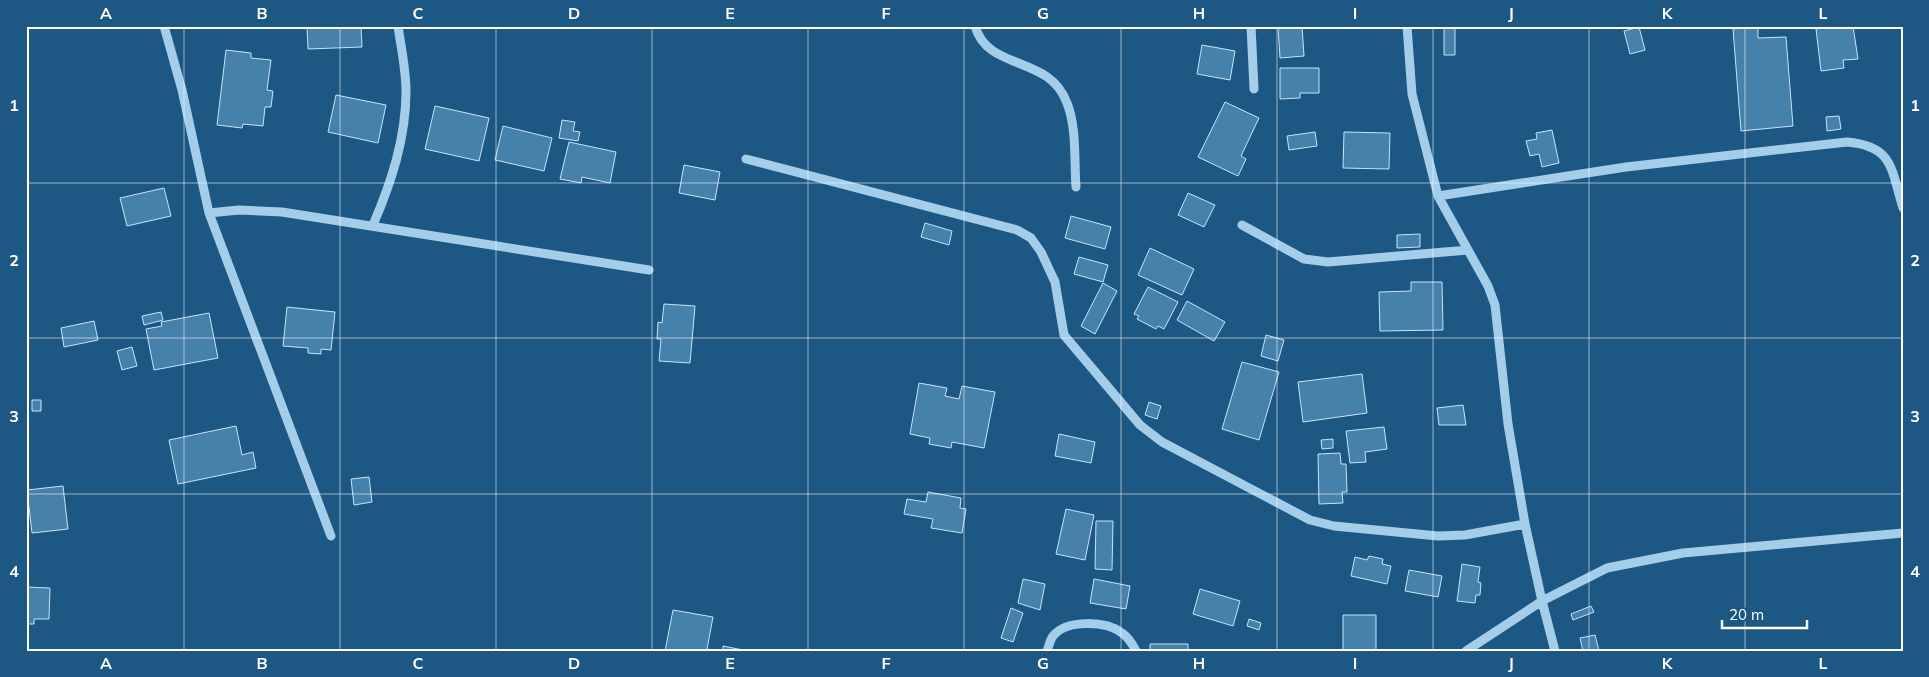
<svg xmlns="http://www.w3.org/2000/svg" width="1929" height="677" viewBox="0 0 1929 677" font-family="Mulish,sans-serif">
	<rect width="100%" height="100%" fill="#1d5783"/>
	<path fill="#4681ac" stroke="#c8e4f7" d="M307 26H361L362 47 308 49Z
		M1278 26H1302L1304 56 1280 58Z
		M1444 26H1455V55H1444Z
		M1837 26H1853L1858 59 1843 60 1844 68 1821 71 1816 29Z
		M1639 27 1645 50 1630 54 1624 31Z
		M1758 27V38L1786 37 1793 126 1741 131 1733 29Z
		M1202 45 1235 51 1230 80 1197 74Z
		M226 50 251 53V58L271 60 267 90 273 91 271 107H265L263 126 243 124 242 128 217 125Z
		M1280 68H1319V93H1300V98L1280 99Z
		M336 95 386 105 378 143 328 132Z
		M1225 102 1259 118 1241 156 1246 159 1238 176 1198 157Z
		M435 106 489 118 479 161 425 149Z
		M1839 116 1841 129 1827 131 1826 117Z
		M562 120 575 122 573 131 580 132 578 141 559 138Z
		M503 126 552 138 544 171 495 160Z
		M1552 130 1559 163 1542 167 1539 154 1530 156 1526 141 1537 139 1536 133Z
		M1315 132 1317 146 1289 150 1287 136Z
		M1344 132 1390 133 1389 169 1343 168Z
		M569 142 616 152 610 183 582 177 581 183 560 179Z
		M684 165 720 172 715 200 679 193Z
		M164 188 171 216 127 226 120 198Z
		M1188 193 1215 205 1204 227 1178 215Z
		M1071 216 1111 227 1105 249 1065 238Z
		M925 223 952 231 949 245 921 237Z
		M1420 234V247L1397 248V235Z
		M1150 248 1194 269 1182 295 1138 275Z
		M1079 257 1108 265 1103 282 1074 274Z
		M1411 282H1442L1443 330 1380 331 1379 292 1411 291Z
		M1103 283 1117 291 1095 334 1081 326Z
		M1148 287 1178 302 1164 329 1158 326 1156 329 1137 319 1139 316 1134 314Z
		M1187 301 1225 322 1214 341 1177 320Z
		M664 304 695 306 690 363 659 361 661 339H657L658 322 662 323Z
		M287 307 335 312 331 350 321 349V354L308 353V348L283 346Z
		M161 312 163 320 144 325 142 316Z
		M209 313 218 358 154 370 146 329 162 326 161 322Z
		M94 321 98 340 64 347 61 328Z
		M1266 335 1284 340 1278 361 1261 356Z
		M132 347 137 366 122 370 117 351Z
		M1242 362 1279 372 1259 440 1222 429Z
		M1362 374 1367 413 1303 422 1298 382Z
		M919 383 947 388 945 396 959 399 962 386 995 392 984 448 952 442 951 448 929 444 930 438 910 434Z
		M32 400H41V411H32Z
		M1149 402 1161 406 1157 419 1145 415Z
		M1463 405 1466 425H1439L1437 408Z
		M236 426 242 455 253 452 256 468 178 484 169 440Z
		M1384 427 1387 449 1365 452 1366 462 1350 463 1346 431Z
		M1059 434 1095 442 1091 463 1055 456Z
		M1333 439V448L1322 449 1321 440Z
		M1340 453 1341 464H1346L1347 492H1342L1343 503 1319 504 1318 454Z
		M369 477 372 502 354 505 351 479Z
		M63 486 68 529 32 533 27 490Z
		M928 492 961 498 960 508 966 509 962 533 931 528 933 519 904 514 907 499 926 502Z
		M1066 509 1094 515 1085 560 1056 554Z
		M1096 521H1113L1112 570 1095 569Z
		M1369 556 1383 559 1382 564 1391 566 1387 584 1351 576 1355 557 1367 560Z
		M1462 564 1480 567 1478 582 1481 583 1480 595H1476L1475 603 1457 601Z
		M1409 570 1442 576 1438 597 1405 591Z
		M1023 579 1045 584 1040 610 1018 603Z
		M1094 579 1130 586 1126 609 1090 603Z
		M26 587 50 588 49 619H34V624H26Z
		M1200 589 1240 601 1233 626 1193 614Z
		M1591 606 1594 612 1573 620 1571 614Z
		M1011 608 1023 613 1013 642 1001 638Z
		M673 610 713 617 707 649 719 651H665Z
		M1343 615H1376V651H1343Z
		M1249 619 1261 623 1259 630 1247 626Z
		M1595 635 1599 651H1583L1580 638Z
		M1150 644H1188V651H1150Z
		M723 646 748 651H723Z"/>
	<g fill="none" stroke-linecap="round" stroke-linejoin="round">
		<path stroke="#a4cdea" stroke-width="9" d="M164 26 182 90 209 213 331 536
			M975 26C988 72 1049 54 1067 103 1077 128 1074 161 1076 187
			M1251 26 1254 89
			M1407 26 1412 94 1438 196 1488 286 1495 305 1508 424 1525 524 1542 601 1466 651
			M746 159 1017 230 1031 238 1041 252 1055 282 1064 335 1140 425 1162 442 1310 520 1334 526 1438 536 1465 535 1525 524
			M1438 196 1626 167 1847 142C1894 146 1891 170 1903 208
			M209 213 239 210 282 212 649 270
			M373 225C391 183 406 139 406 91 406 70 401 47 398 26
			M1242 225 1304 259 1328 262 1468 250
			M1047 651C1049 646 1050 640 1053 636 1067 619 1106 621 1122 633 1129 638 1132 643 1136 651
			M1555 651 1542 601 1607 568 1683 553 1903 533"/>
	</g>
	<path fill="none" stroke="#fff" stroke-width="1" stroke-opacity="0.55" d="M184 26V651M340 26V651M496 26V651M652 26V651M808 26V651M964 26V651M1121 26V651M1277 26V651M1433 26V651M1589 26V651M1745 26V651M26 183H1903M26 338H1903M26 494H1903"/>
	<rect width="1929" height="677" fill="none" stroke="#1d5783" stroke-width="55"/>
	<path d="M1722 620v8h85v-8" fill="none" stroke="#ffffff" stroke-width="2.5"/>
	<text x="1729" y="620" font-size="15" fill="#ffffff" stroke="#1d5783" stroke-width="4" paint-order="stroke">20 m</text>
	<rect x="28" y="28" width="1874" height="622" fill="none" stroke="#fff" stroke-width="2"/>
	<g font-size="16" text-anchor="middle" font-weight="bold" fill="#fff">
		<text x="106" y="19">A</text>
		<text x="262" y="19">B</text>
		<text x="418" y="19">C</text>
		<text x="574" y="19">D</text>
		<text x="730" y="19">E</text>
		<text x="886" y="19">F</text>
		<text x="1043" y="19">G</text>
		<text x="1199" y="19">H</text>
		<text x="1355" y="19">I</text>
		<text x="1511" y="19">J</text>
		<text x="1667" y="19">K</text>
		<text x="1823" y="19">L</text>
		<text x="14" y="111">1</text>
		<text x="1915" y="111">1</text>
		<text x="14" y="266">2</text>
		<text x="1915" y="266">2</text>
		<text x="14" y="422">3</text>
		<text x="1915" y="422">3</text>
		<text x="14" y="577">4</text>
		<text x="1915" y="577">4</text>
		<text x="106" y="669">A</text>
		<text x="262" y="669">B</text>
		<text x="418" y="669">C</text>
		<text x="574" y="669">D</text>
		<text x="730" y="669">E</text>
		<text x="886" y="669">F</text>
		<text x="1043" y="669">G</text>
		<text x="1199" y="669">H</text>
		<text x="1355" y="669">I</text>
		<text x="1511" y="669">J</text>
		<text x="1667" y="669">K</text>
		<text x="1823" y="669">L</text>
	</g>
</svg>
